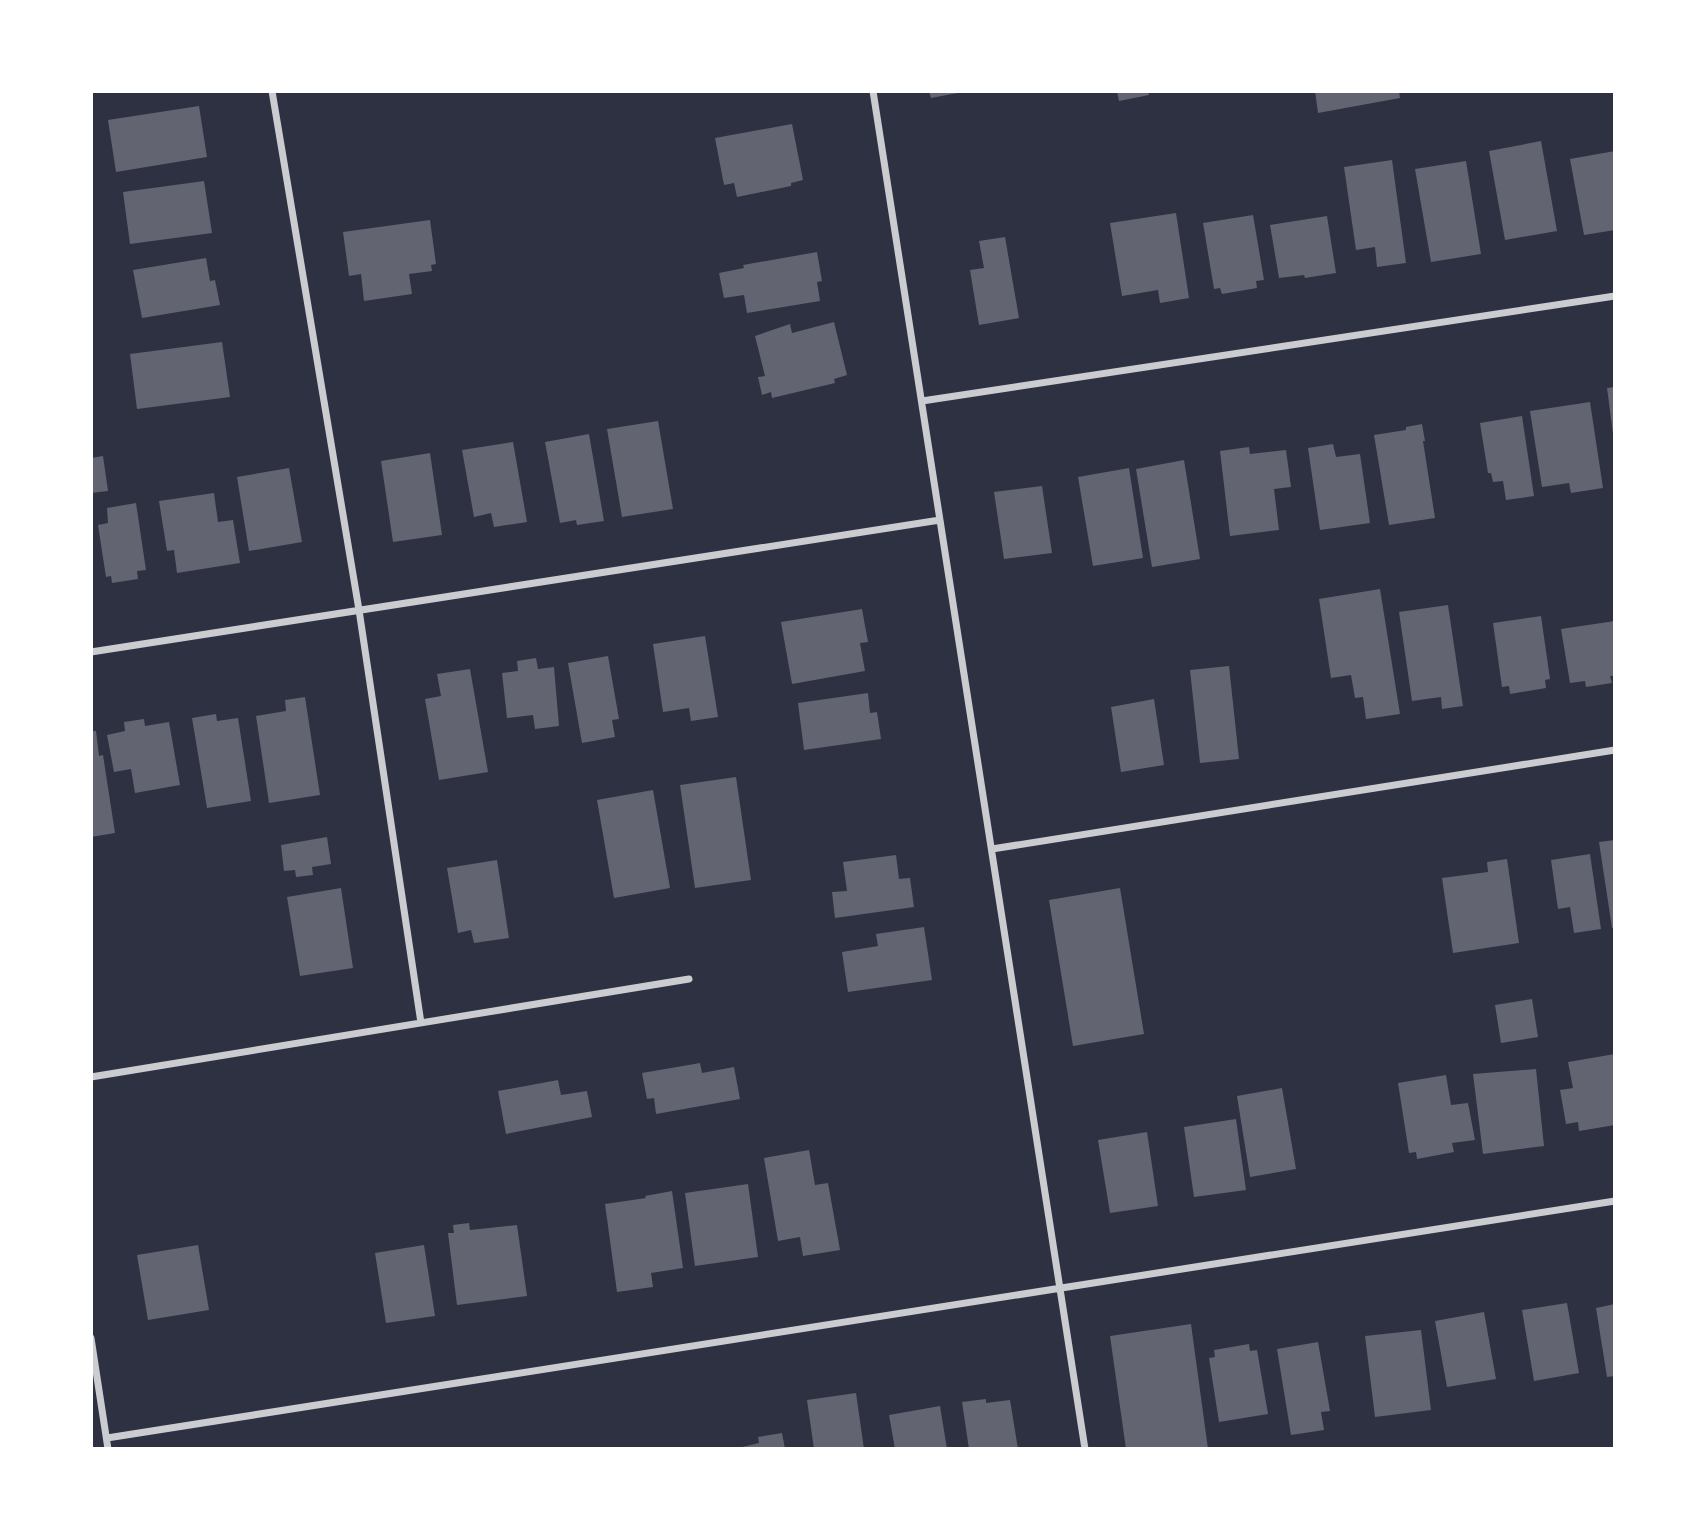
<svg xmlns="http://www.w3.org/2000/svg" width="1706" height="1540" viewBox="0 0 1706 1540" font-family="Raleway,sans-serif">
	<rect width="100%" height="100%" fill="#2d3142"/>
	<path fill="#626471" d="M929 91H963V92L931 98Z
		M1117 91H1148L1149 95 1119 101Z
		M1315 91H1399L1400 98 1318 113Z
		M199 106 207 157 116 172 108 120Z
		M792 124 803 180 791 183V186L737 197 734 183 724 185 715 138Z
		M1541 141 1557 231 1505 240 1489 151Z
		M1615 151V230L1584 235 1570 159Z
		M1392 160 1406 263 1377 267 1375 247 1356 250 1344 167Z
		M1466 161 1481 254 1431 262 1415 169Z
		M204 181 212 233 130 244 123 192Z
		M1176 213 1189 298 1160 303 1158 290 1122 296 1110 223Z
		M1253 215 1264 280 1256 281 1257 288 1222 294 1220 288 1214 289 1203 223Z
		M1327 216 1336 273 1305 278 1304 275 1279 278 1270 225Z
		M430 220 436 264 431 265 432 271 409 274 412 294 364 301 361 274 349 276 343 232Z
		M1005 237 1019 318 979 325 970 270 984 268 979 241Z
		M817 252 822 281 817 282 820 301 747 313 744 295 724 298 719 273 744 268 743 265Z
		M206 258 210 281 215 280 220 305 142 318 133 270Z
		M834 322 847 375 834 379 835 383 772 398 771 392 762 395 758 377 765 376 755 336 790 324 792 333Z
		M222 342 230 397 137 409 130 354Z
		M1615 387V434H1613L1607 388Z
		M1590 402 1603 488 1571 493 1569 483 1542 487 1530 411Z
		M1522 416 1534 496 1506 500 1503 481 1493 482 1491 473H1488L1480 423Z
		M658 421 673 509 622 517 607 429Z
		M1422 424 1425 441H1423L1435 518 1389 525 1374 435 1406 430V427Z
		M589 434 604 521 577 525 576 520 560 523 545 442Z
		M513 442 527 522 494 527 491 513 474 517 462 450Z
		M1333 444 1336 457 1360 454 1370 523 1320 530 1308 448Z
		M1249 447 1250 454 1286 450 1291 487 1274 489 1279 530 1230 536 1220 451Z
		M430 453 442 535 393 542 381 461Z
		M103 456 108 491 91 493V458Z
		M1184 460 1200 559 1152 567 1136 469Z
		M289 468 302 542 249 551 237 477Z
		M1129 468 1143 558 1093 566 1078 477Z
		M1042 486 1052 553 1004 559 994 492Z
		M214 493 218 522 233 520 240 563 177 573 174 550 167 551 159 501Z
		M136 503 146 570 137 571 138 579 112 583 111 576 106 577 98 525 108 523 107 508Z
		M1380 589 1400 714 1366 719 1363 697 1355 698 1351 675 1331 678 1319 599Z
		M1448 605 1463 706 1442 709 1441 697 1412 701 1399 612Z
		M862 609 868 642 860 643 865 671 792 684 781 622Z
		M1541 616 1550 679 1545 680 1546 688 1510 694 1509 686 1502 687 1493 623Z
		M1615 621V676H1610L1612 683 1586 687 1585 681 1570 683 1561 629Z
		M705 636 718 717 691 721 689 708 663 712 653 644Z
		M608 656 619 719 612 720 615 737 582 743 568 663Z
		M536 658 538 669 554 667 559 726 535 729 533 715 507 718 502 673 518 671 517 661Z
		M1229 666 1239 759 1200 763 1190 670Z
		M470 669 488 772 439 780 425 699 441 696 437 674Z
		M868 693 870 713 877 712 881 739 804 750 798 703Z
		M305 697 320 795 269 803 256 716 286 711 285 700Z
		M1154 699 1164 765 1121 772 1111 707Z
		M216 714 217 721 238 718 251 801 207 808 192 718Z
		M144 719 145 726 169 722 180 785 135 793 131 769 114 772 107 735 125 731 124 722Z
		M91 731H96L99 756 103 755 115 833 91 837Z
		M736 777 751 880 695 888 680 785Z
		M653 790 670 888 614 898 597 800Z
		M327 837 331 864 312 867 313 875 296 877 295 870 284 871 281 845Z
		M1615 840V927L1612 928 1599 842Z
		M1590 854 1601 929 1574 933 1570 907 1558 909 1551 860Z
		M896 855 899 879 910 878 914 907 835 918 832 892 847 891 843 862Z
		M1507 859 1519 943 1453 953 1442 878 1488 872 1487 862Z
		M497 860 509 938 474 943 471 930 458 933 447 868Z
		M341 888 353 968 300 976 287 897Z
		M1120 888 1144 1034 1073 1046 1049 900Z
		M924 927 932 980 848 992 842 952 878 946 876 934Z
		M1532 999 1538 1037 1501 1043 1495 1005Z
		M1615 1054V1125L1579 1131 1578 1122 1566 1124 1560 1090 1573 1088 1568 1062Z
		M700 1063 702 1073 734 1067 740 1099 656 1114 654 1098 647 1099 642 1073Z
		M1536 1069 1544 1146 1483 1154 1473 1074Z
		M1446 1075 1451 1105 1468 1103 1475 1140 1452 1143 1454 1152 1417 1159 1416 1152 1409 1153 1398 1083Z
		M558 1080 561 1095 587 1091 592 1117 506 1134 498 1091Z
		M1282 1088 1296 1169 1250 1177 1237 1096Z
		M1236 1119 1246 1190 1194 1197 1184 1127Z
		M1147 1132 1158 1206 1110 1213 1098 1140Z
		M809 1150 815 1185 828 1183 840 1250 803 1256 800 1237 778 1241 764 1158Z
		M748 1184 758 1257 695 1266 685 1193Z
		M672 1191 683 1268 651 1273 653 1287 617 1292 605 1204 646 1198 645 1196Z
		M469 1223 470 1230 517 1225 527 1296 457 1305 448 1233H454L453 1225Z
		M198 1245 209 1310 148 1320 137 1255Z
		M424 1245 435 1316 386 1323 375 1253Z
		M1567 1303 1579 1373 1534 1381 1522 1310Z
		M1615 1304V1376L1607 1377 1596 1308Z
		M1484 1312 1496 1379 1447 1387 1435 1321Z
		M1191 1324 1208 1449H1126L1110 1336Z
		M1421 1330 1431 1410 1375 1417 1365 1336Z
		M1318 1342 1330 1411 1321 1412 1324 1430 1291 1435 1277 1349Z
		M1249 1344 1250 1351 1257 1350 1268 1414 1219 1422 1209 1358 1215 1357 1214 1350Z
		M856 1393 864 1449H814L807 1400Z
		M986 1399V1403L1010 1400 1018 1449H969L962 1402Z
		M940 1406 947 1449H895L889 1415Z
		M782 1433 785 1449H734L759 1443 758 1437Z"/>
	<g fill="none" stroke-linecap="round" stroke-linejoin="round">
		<path stroke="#caccd0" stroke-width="7" d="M272 91 359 610 421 1023
			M873 91 1085 1449
			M922 401 1615 296
			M91 652 940 520
			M992 849 1615 750
			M91 1077 689 979
			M91 1338 108 1449
			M107 1438 1615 1201"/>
	</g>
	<rect width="1706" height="1540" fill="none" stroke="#ffffff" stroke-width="186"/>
</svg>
